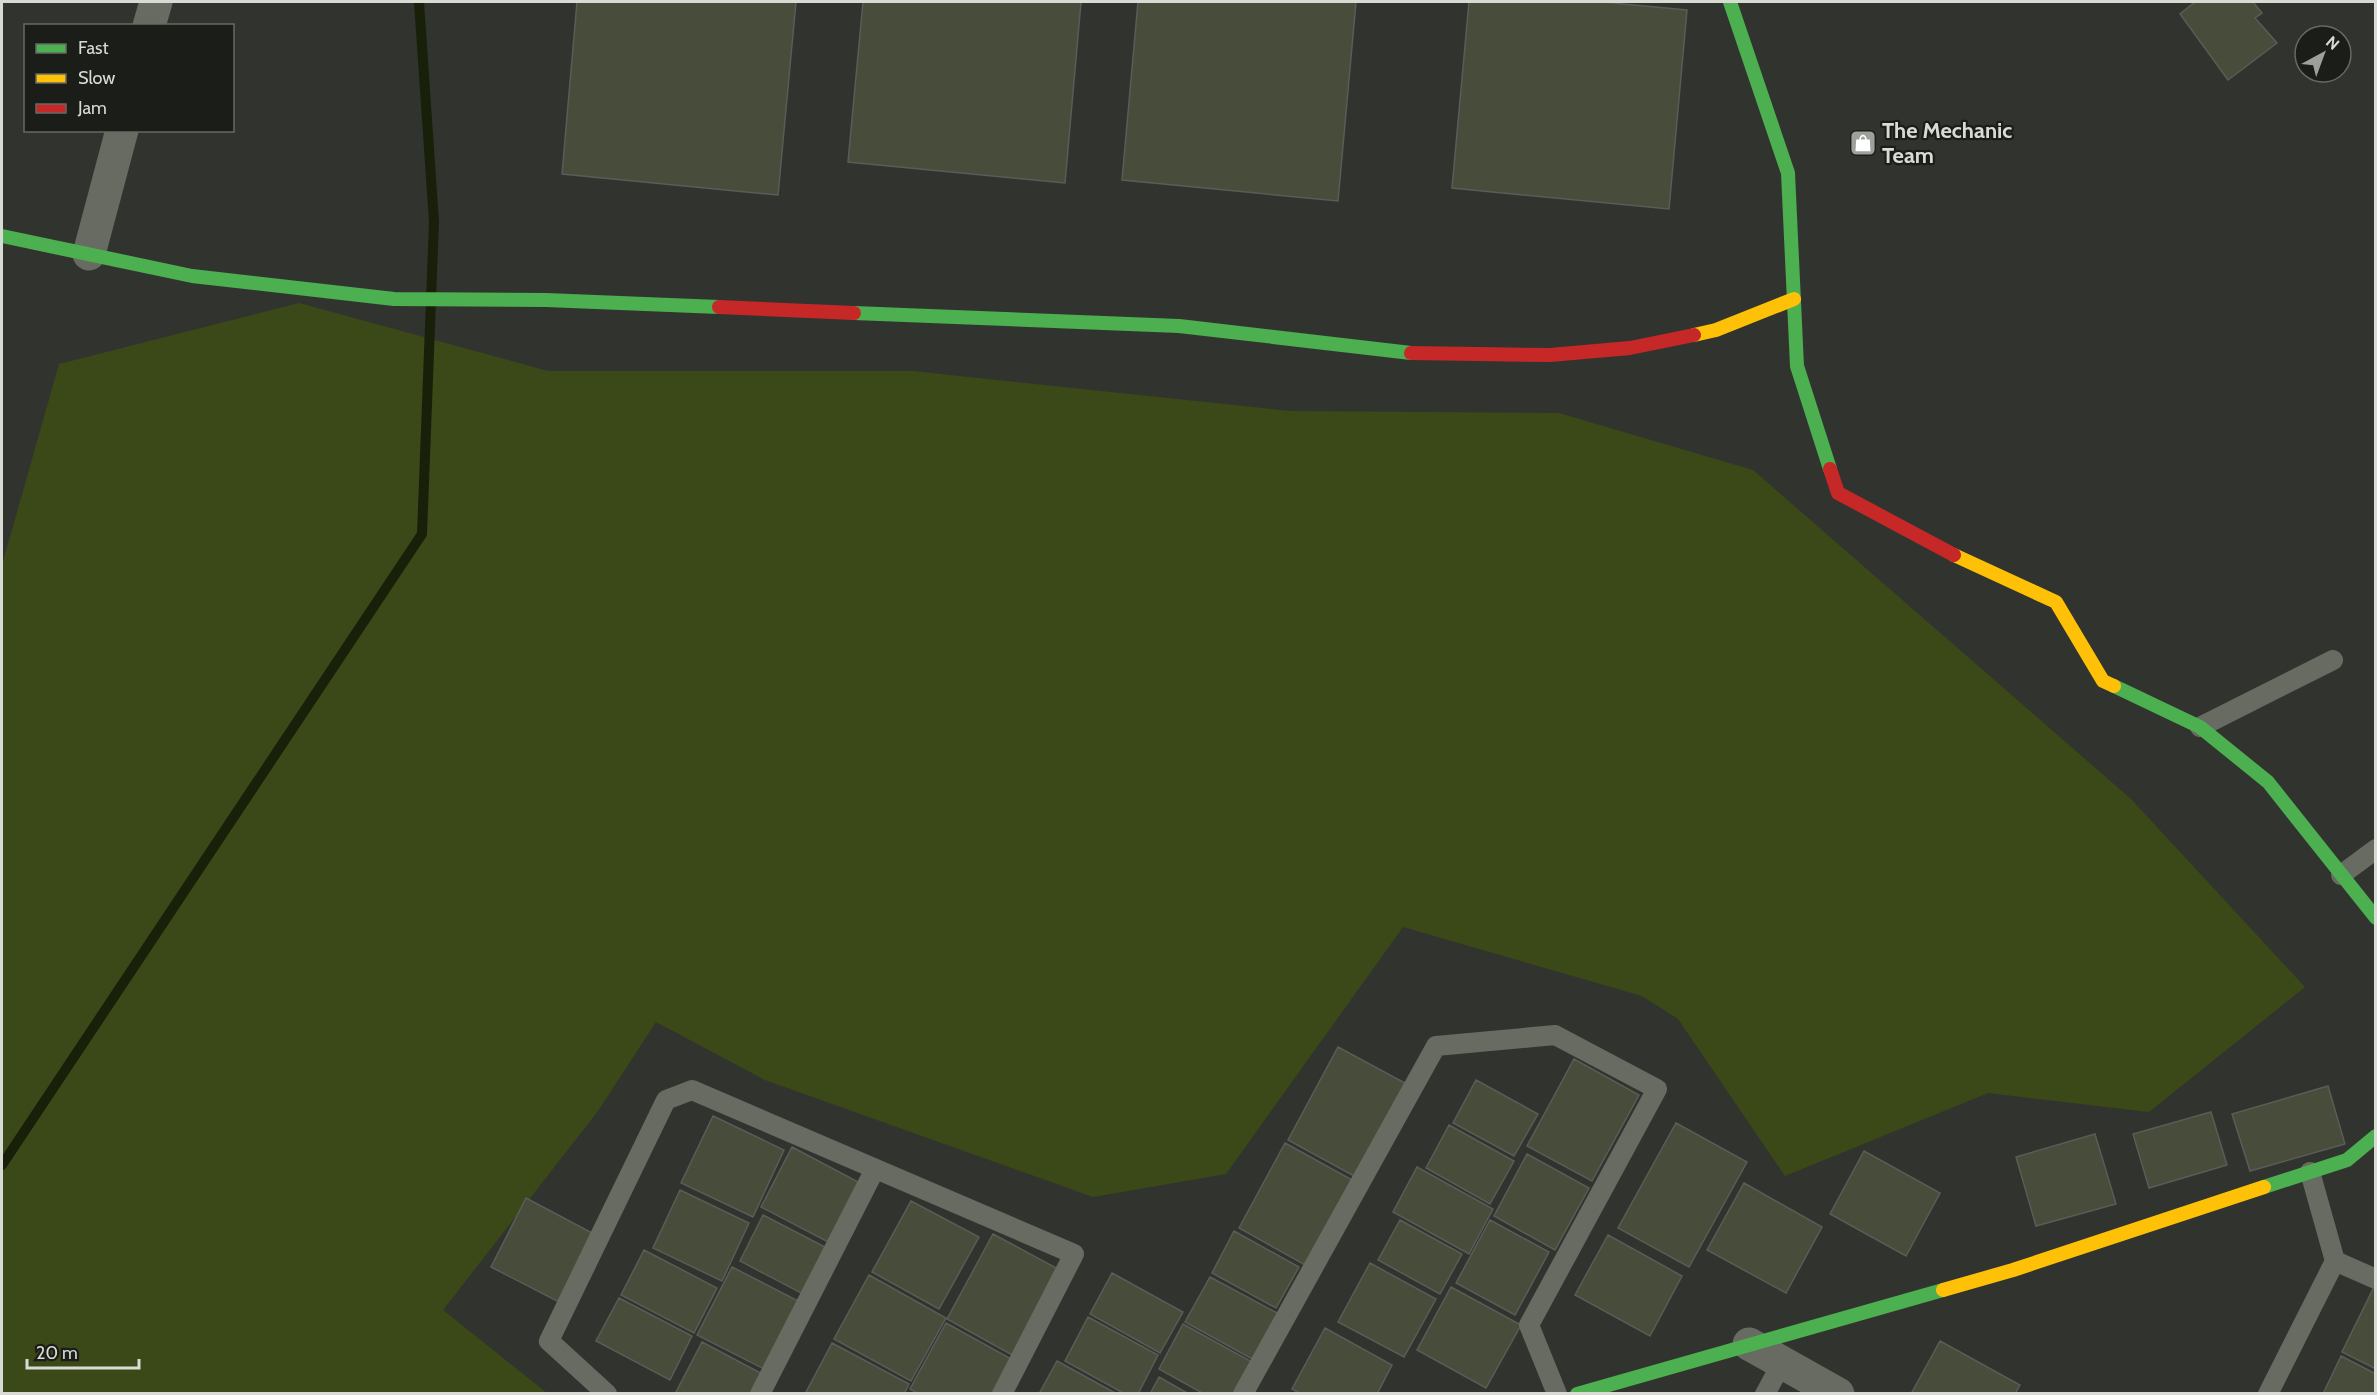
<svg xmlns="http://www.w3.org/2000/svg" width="2377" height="1395" viewBox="0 0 2377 1395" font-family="Cabin,sans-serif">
	<rect width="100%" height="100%" fill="#31342e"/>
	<path fill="#3b4818" d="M299 303 548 371H913L1290 411 1559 413 1753 470 2131 799 2305 987 2149 1112 1988 1093 1785 1176 1678 1019 1642 996 1403 927 1226 1174 1093 1197 765 1080 656 1022 598 1111 443 1310 547 1393 2 1394V565L59 364Z"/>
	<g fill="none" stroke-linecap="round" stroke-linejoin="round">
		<path stroke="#19200a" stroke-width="10" d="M2 1165 422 534 434 222 419 2"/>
	</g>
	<path fill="#484c3b" stroke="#5a5c57" stroke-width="1.5" d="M577 2H796L778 195 562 174Z
		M863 2H1081L1065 183 848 162Z
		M1138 2H1356L1338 201 1122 180Z
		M1469 2H1602L1687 10 1669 209 1452 188Z
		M2195 2H2253L2262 13 2255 18 2277 43 2228 80 2180 14Z
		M1338 1047 1405 1083 1354 1176 1288 1140Z
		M1574 1059 1639 1095 1592 1181 1527 1146Z
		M1476 1080 1538 1114 1514 1156 1453 1123Z
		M2328 1086 2345 1144 2250 1171 2232 1114Z
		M2211 1112 2227 1165 2149 1188 2133 1134Z
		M713 1116 784 1150 753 1217 681 1183Z
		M1676 1123 1747 1162 1689 1267 1618 1228Z
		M1449 1125 1514 1161 1490 1204 1426 1168Z
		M2095 1134 2116 1204 2036 1226 2016 1157Z
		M1285 1143 1354 1181 1307 1266 1239 1228Z
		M792 1147 862 1184 832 1244 761 1207Z
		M1864 1151 1940 1193 1906 1256 1830 1214Z
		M1527 1154 1589 1188 1555 1250 1494 1216Z
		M1417 1167 1493 1209 1469 1254 1393 1212Z
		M1744 1183 1822 1227 1786 1293 1707 1250Z
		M680 1190 749 1223 722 1281 653 1248Z
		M526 1198 596 1235 561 1303 491 1267Z
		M911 1201 979 1237 939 1309 872 1272Z
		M763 1215 829 1249 805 1295 740 1261Z
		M1400 1220 1462 1254 1440 1294 1378 1260Z
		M1490 1220 1549 1252 1515 1315 1456 1283Z
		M1234 1231 1299 1267 1276 1308 1212 1273Z
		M993 1234 1060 1270 1014 1356 947 1319Z
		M1608 1235 1682 1276 1650 1336 1575 1295Z
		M644 1250 717 1288 694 1333 621 1295Z
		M1370 1263 1436 1299 1404 1357 1338 1322Z
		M732 1267 802 1303 768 1371 697 1335Z
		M1112 1273 1183 1312 1160 1353 1090 1314Z
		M869 1275 946 1318 911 1381 834 1339Z
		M1210 1277 1279 1314 1254 1360 1185 1322Z
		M1451 1287 1521 1325 1486 1388 1417 1350Z
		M2374 1287 2376 1288V1369L2342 1352Z
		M619 1298 692 1336 670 1380 596 1341Z
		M1088 1317 1158 1355 1138 1394H1125L1065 1361Z
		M946 1323 1013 1360 995 1394H919L910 1389Z
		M1183 1324 1252 1362 1235 1394H1204L1159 1369Z
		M1325 1328 1392 1365 1377 1394H1301L1292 1389Z
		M1940 1341 2020 1385 2015 1394H1911Z
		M702 1342 766 1376 757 1394H675Z
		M832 1343 909 1384 904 1394H805Z
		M2341 1356 2376 1374V1394H2323Z
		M1057 1361 1117 1394H1039Z
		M1159 1377 1189 1394H1150Z"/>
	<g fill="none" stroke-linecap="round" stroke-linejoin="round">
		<path stroke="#676b61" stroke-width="20" d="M2200 727 2333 660
			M2341 875 2376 849
			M2335 1261 2376 1279
			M607 1394 549 1341 666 1100 692 1090 1074 1254 1002 1394
			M760 1394 875 1169
			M1243 1394 1436 1046 1555 1035 1657 1089 1529 1325 1557 1394
			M1765 1394 1782 1363
			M2268 1394 2335 1261 2310 1172"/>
		<path stroke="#676b61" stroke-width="33" d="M149 26 156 2
			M89 254 122 130
			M1749 1344 1838 1394"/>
		<path stroke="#4caf50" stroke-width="14" d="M1730 2 1788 173 1797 366 1830 469
			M2 236 192 276 394 299 546 300 719 307
			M854 313 1179 326 1411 353
			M2114 686 2200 727 2268 782 2376 918
			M2264 1187 2347 1160 2376 1136
			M1577 1394 1943 1290"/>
		<path stroke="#ffc107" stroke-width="14" d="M1694 335 1716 330 1794 299
			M1954 555 2056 602 2103 681 2114 686
			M1943 1290 2013 1270 2264 1187"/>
		<path stroke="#c62828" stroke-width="14" d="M719 307 854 313
			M1411 353 1550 355 1630 348 1694 335
			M1830 469 1838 493 1954 555"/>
	</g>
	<defs>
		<symbol id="shop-square" viewBox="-11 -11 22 22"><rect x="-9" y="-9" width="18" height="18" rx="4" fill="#9ea09a" stroke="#1b1d18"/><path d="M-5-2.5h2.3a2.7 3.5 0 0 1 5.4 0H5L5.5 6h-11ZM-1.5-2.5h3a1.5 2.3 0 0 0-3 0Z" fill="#fff"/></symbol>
	</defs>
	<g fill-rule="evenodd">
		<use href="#shop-square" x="1848" y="128" width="30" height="30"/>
	</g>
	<g text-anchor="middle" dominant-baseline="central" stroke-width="4.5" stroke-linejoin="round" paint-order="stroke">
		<g font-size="22" font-weight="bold" fill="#d8dad4" stroke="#1b1d18" text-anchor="start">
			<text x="1882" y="130">The Mechanic<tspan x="1882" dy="25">Team</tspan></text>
		</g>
	</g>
	<rect width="2377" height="1395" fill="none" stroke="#d8dad4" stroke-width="6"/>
	<rect x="24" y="24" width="210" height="108" fill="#1b1d18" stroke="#676963" stroke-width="1.5"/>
	<rect x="36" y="44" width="30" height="9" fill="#4caf50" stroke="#676963" stroke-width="1.5"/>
	<text x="78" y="54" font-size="18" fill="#d8dad4">Fast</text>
	<rect x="36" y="74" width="30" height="9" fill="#ffc107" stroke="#676963" stroke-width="1.5"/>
	<text x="78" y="84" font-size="18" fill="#d8dad4">Slow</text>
	<rect x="36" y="104" width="30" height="9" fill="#c62828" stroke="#676963" stroke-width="1.5"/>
	<text x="78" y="114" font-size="18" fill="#d8dad4">Jam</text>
	<g transform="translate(2323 54) rotate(41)"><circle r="28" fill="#1b1d18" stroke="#676963" stroke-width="1.5"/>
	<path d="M0-4.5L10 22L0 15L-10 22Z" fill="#9ea09a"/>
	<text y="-9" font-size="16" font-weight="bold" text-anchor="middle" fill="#d8dad4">N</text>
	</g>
	<path d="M27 1359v9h112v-9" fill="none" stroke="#d8dad4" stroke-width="3"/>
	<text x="36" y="1359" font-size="18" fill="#d8dad4" stroke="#1b1d18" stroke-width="4.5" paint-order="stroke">20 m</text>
</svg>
